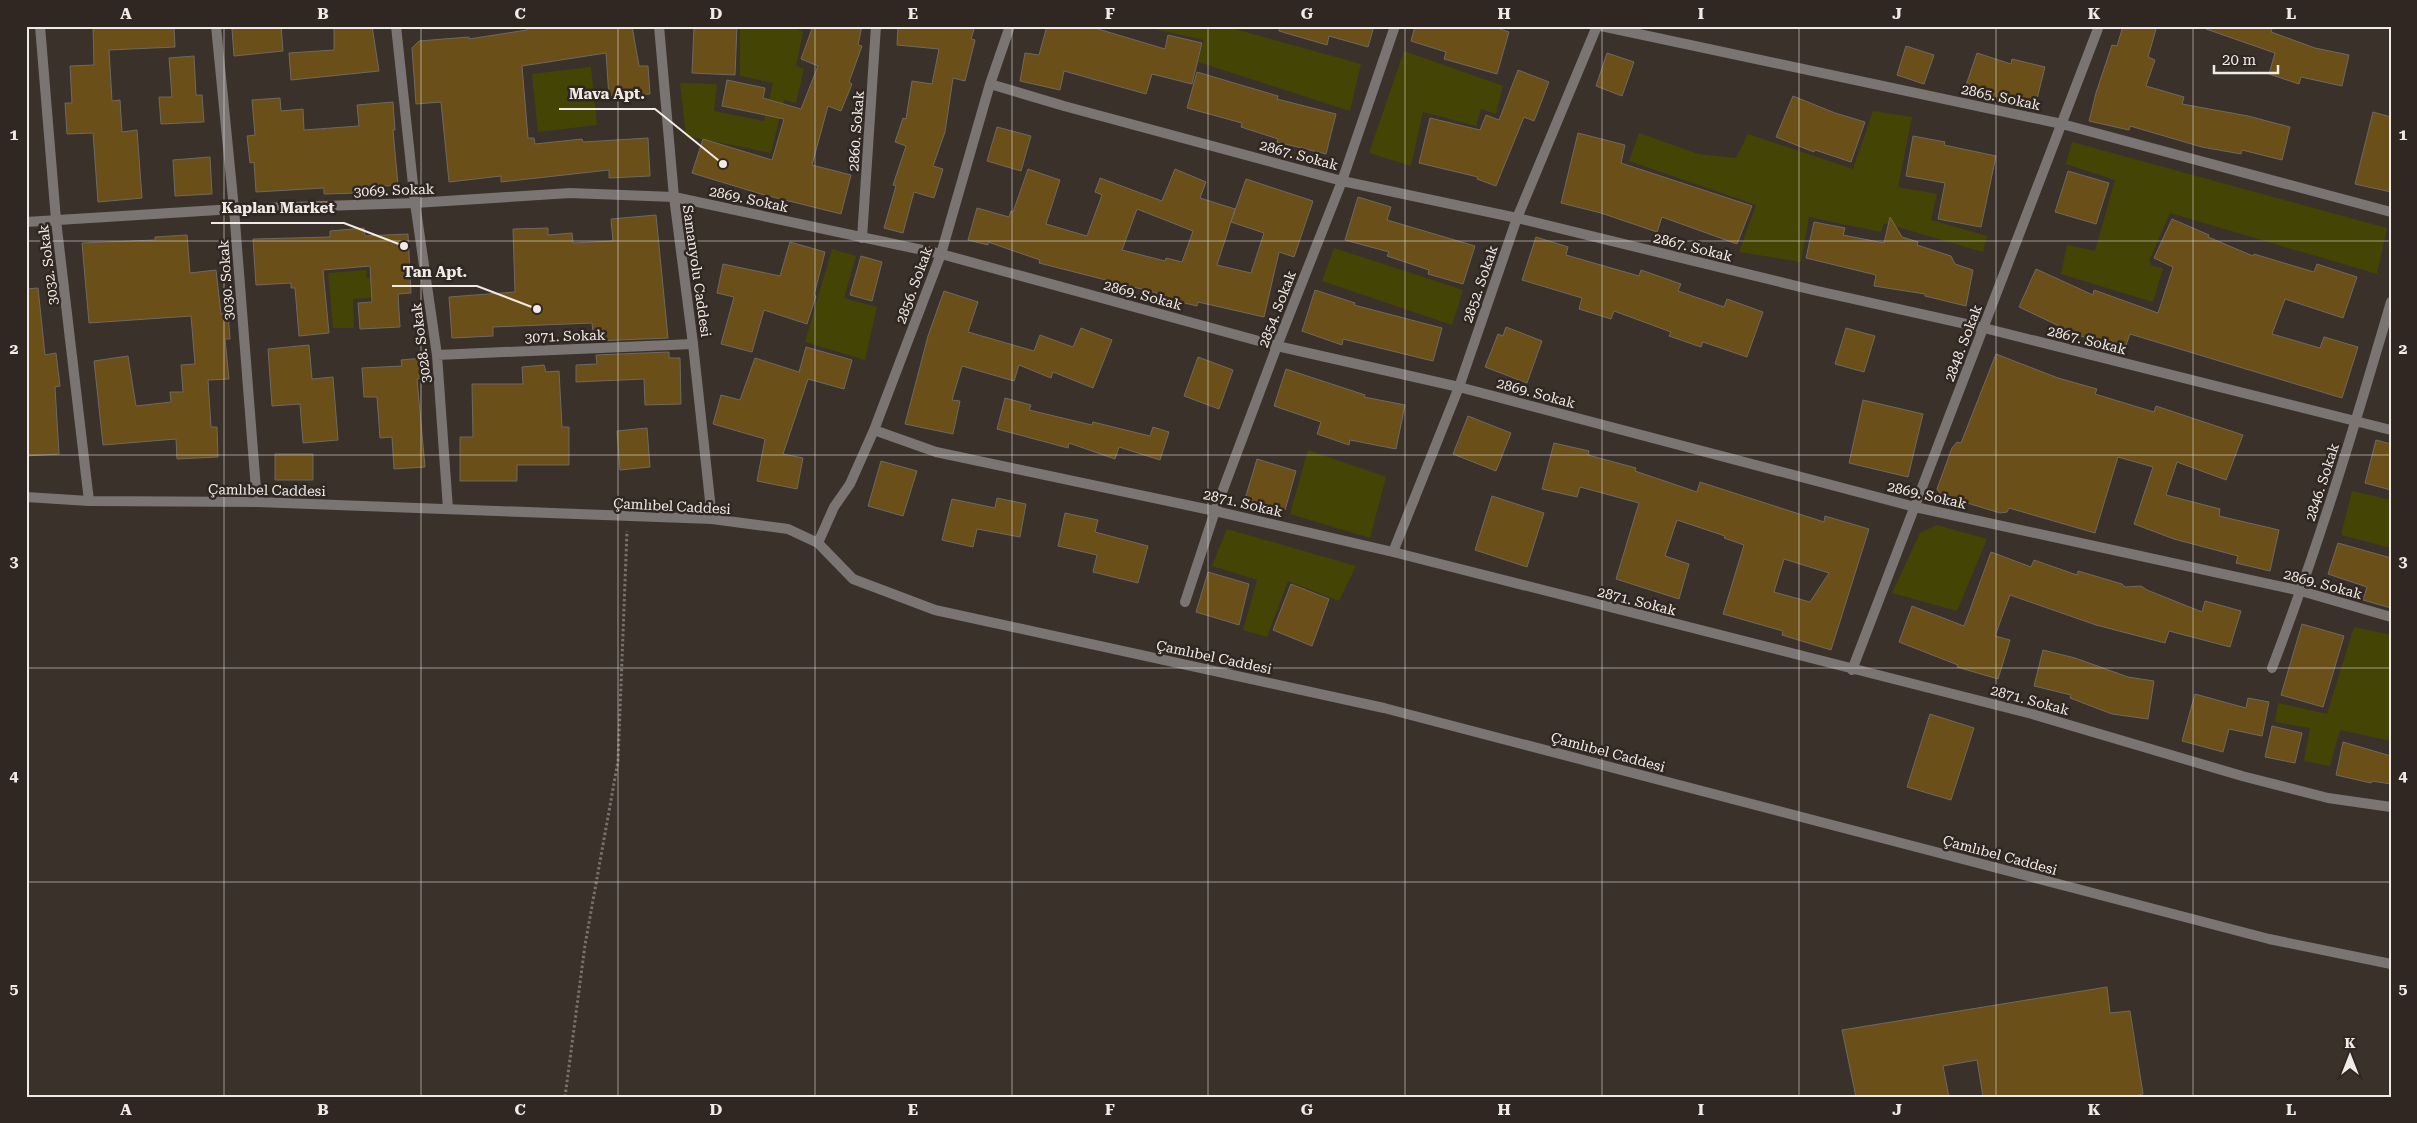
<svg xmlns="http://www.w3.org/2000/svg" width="2417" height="1123" viewBox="0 0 2417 1123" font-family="'Roboto Serif',serif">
	<rect width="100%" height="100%" fill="#3b312b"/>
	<path fill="#444405" d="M740 26H791L803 32 796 66 804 69 796 103 784 100 771 153 686 136 680 83 717 84 714 111 764 121 773 83 740 76Z
		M1140 26H1224L1361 64 1350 111 1198 62 1204 40Z
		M1404 51 1503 86 1496 114 1481 109 1476 126 1423 112 1411 166 1369 153Z
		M591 67 597 125 538 132 532 74Z
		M1873 111 1912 117 1898 187 1937 194 1931 220 1987 236 1983 252 1884 223 1881 232 1809 217 1801 262 1739 252 1756 205 1629 161 1639 133 1698 154 1736 158 1748 134 1853 169Z
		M2072 142 2387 228 2377 274 2170 213 2149 261 2152 266 2163 268 2153 302 2061 274 2067 245 2095 251 2115 180 2066 164Z
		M1334 248 1463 290 1452 325 1322 281Z
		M832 249 856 256 844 298 877 307 865 360 805 342Z
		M367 270 366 278 382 279V297L353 299 354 328H333L328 273Z
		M1308 450 1386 477 1370 538 1290 514Z
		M2352 491 2391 500V548L2341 535Z
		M1937 525 1987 539 1957 611 1892 593 1920 533Z
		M1227 529 1356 566 1339 601 1288 581 1267 637 1243 630 1257 580 1212 566Z
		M2354 627 2391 635V741L2340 730 2330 766 2304 761 2310 728 2275 722 2278 703 2327 714Z"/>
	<path fill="#6a4f19" stroke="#6f695f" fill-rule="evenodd" d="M93 26H174L175 47 109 50 112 101 120 100 122 132 137 130 142 198 98 202 93 133 67 134 65 103H72L70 66 94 65Z
		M258 26H281L283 51 234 56 232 29Z
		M334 26H372L379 71 291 80 289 53 334 50Z
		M537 26H632L639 66H648L650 94 609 97 606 53 522 66 528 138H534L535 144 582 139 583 142 648 138 650 176 609 178V170L501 182V176L449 182 441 102 416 104 412 48 419 41 469 37V39L527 30 526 28Z
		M694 26H737L735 75 692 73Z
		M813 26H862L858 45 862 46 849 82 852 84 841 111 828 106 812 165 851 175 841 214 761 194 692 173 703 139 772 160 784 119 722 106 727 80 765 88 763 98 801 109 818 66 801 59Z
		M898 26H975L971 39 975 40 965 81 953 78 945 132 933 166 943 169 934 198 914 192 903 233 884 228 896 186 893 185 906 146 895 142 903 118 906 119 912 81 932 84 939 49 897 45Z
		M1047 26H1088L1165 49 1168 35 1202 43 1192 84 1152 74 1146 94 1064 71 1060 90 1020 81 1025 53 1039 55Z
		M1280 26H1374L1368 47 1329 36 1327 45 1279 31Z
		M1415 26H1491L1509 32 1497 74 1444 59 1446 52 1411 41Z
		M2123 26H2157L2148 57 2155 60 2146 86 2184 97 2182 104 2248 116 2290 127 2282 160 2242 150 2241 154 2202 147 2130 126 2129 130 2089 121 2096 93 2112 45 2117 46Z
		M2207 26H2273L2271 32 2315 48 2349 55 2342 86 2301 77 2299 84 2269 74 2275 53 2206 29Z
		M1906 46 1934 55 1924 84 1897 75Z
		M1607 53 1634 62 1622 96 1596 86Z
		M1977 53 2011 64 2012 59 2045 67 2034 111 1964 91Z
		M194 56 196 95H202L204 122 161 124 159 97H172L169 58Z
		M1518 70 1549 82 1534 121 1524 117 1496 186 1477 179 1478 177 1419 163 1430 118 1480 130 1486 115 1499 120Z
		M1197 72 1278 96 1277 99 1336 114 1326 154 1277 142 1278 139 1241 127 1242 123 1187 108Z
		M1793 96 1835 113 1865 122 1851 162 1815 150 1814 152 1776 137Z
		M280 98 281 111 303 109 304 130 359 126 357 105 393 102 395 130H393L398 185 357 188 358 193 324 194V188L256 192 254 162 250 163 247 136 255 135 252 100Z
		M2373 112 2391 117V192L2355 184Z
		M997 127 1031 136 1021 171 987 161Z
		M1578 133 1625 145 1621 163 1752 206 1737 244 1662 217 1657 232 1601 213 1561 203Z
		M1913 136 1945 142 1944 145 1996 156 1981 227 1938 219 1945 183 1906 176Z
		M210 157 212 194 175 196 173 160Z
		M1028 169 1060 180 1046 224 1087 236 1102 195 1095 192 1100 178 1162 201 1175 169 1206 182 1200 198 1235 209 1217 265 1251 273 1264 233 1231 222 1246 179 1313 201 1294 257 1279 252 1264 317 1198 302 1197 306 1156 296 1157 293 1039 263 1040 260 988 242V245L968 240 977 208 1009 217 1011 211 1013 212ZM1137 209 1193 231 1182 262 1166 258 1165 261 1122 250Z
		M2068 171 2109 183 2096 224 2055 212Z
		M1358 197 1391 207 1387 220 1475 246 1463 284 1428 274 1429 270 1387 256 1389 252 1345 240Z
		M656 215 668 338 594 341 592 323 493 327V336L452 338 449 297 515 292 513 229 548 228V235L572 233 573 243 613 241 611 219Z
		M1890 217 1902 237 1918 242 1917 245 1951 256 1955 264 1973 270 1966 306 1925 296V294L1874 286 1876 275 1806 258 1814 222 1845 228 1843 235 1884 243Z
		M2172 219 2209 235 2208 237 2253 256 2254 254 2314 272 2317 264 2357 277 2343 318 2285 299 2272 334 2320 348 2324 337 2358 347 2342 398 2130 334 2124 351 2078 335 2019 307 2036 269 2093 295 2094 290 2158 313 2173 267 2154 258Z
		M364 228 365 236 408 234 411 293 398 294 400 327 360 329 358 303 372 302 370 266 323 270 329 333 299 336 295 288H291V283L256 285 253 239 330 237V231Z
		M187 235 190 273 216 270 221 314 228 313 230 339H225L229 379 208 380 211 427H217L218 457 177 459 176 439 103 445 94 361 128 356 136 406 171 402 170 392H183L181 365 195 364 191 316 89 323 82 243 155 240V237Z
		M1536 237 1568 247 1566 255 1639 276 1641 270 1681 284 1678 291 1724 307 1727 299 1763 312 1747 357 1703 342 1701 347 1669 336 1671 332 1614 311 1611 319 1579 309 1582 298 1522 280Z
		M790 242 825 252 814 295 816 296 807 324 764 310 752 352 721 344 734 297 717 293 723 264 780 276Z
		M861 256 882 262 872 301 850 295Z
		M38 288 45 355 56 353 60 386 55 387 59 454 26 456V289Z
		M1315 290 1355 303 1354 305 1442 328 1433 361 1343 339 1342 345 1302 331Z
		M944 291 978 302 968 332 1034 351 1040 335 1073 347 1081 328 1112 340 1093 388 1053 372 1051 378 1019 365 1014 381 962 366 952 400 960 401 953 434 905 424 928 336Z
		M1506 327 1542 341 1527 383 1485 367 1498 334 1503 336Z
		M1846 328 1875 336 1864 372 1835 364Z
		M309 345 312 379 333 377 338 440 303 443 300 404 272 406 268 349Z
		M806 347 852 360 844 389 808 379 783 454 803 458 797 489 757 481 765 439 713 424 721 395 740 400 755 358 799 372Z
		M669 352V358H680L681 404 645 405 644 379 576 382V365L597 364 596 355Z
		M1996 354 2058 378 2097 389 2095 394 2154 412 2156 406 2243 435 2226 480 2177 462 2166 495 2220 509 2219 516 2279 530 2270 571 2236 563 2238 556 2174 539 2134 524 2153 467 2118 457 2095 533 2009 508 2007 512 2000 513 1941 495 1937 489 1952 448 1957 442 1961 443Z
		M1198 357 1233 370 1219 409 1184 396Z
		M423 358 425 378 417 379 425 467 394 469 392 437 380 438 377 397H364L362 368 402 366 401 360Z
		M544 365 546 372 559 371 562 427H569V465H517V481H460V437H473L472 384H523L522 367Z
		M1286 369 1365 395 1364 397 1405 405 1396 449 1350 440 1349 445 1317 434 1321 422 1274 406Z
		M1005 398 1031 405 1029 410 1092 425 1093 422 1150 436 1153 427 1169 432 1160 460 1119 447 1115 459 1069 443 1068 448 997 429Z
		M1863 400 1923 414 1908 477 1849 463Z
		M1468 416 1511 433 1496 471 1453 454Z
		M647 428 650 467 620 470 617 431Z
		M2376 440 2391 444V490L2365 483Z
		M1554 443 1589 451 1588 455 1636 468 1635 471 1697 492 1700 482 1824 522 1825 516 1869 529 1831 650 1782 635 1783 631 1723 614 1744 545 1724 538 1725 536 1677 520 1665 556 1689 564 1679 599 1616 579 1639 503 1580 487 1577 497 1542 489ZM1784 559 1829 573 1810 602 1774 592Z
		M275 454H313V480H275Z
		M1257 459 1296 471 1285 510 1245 499Z
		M881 461 917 471 903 516 868 506Z
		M1492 496 1544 513 1527 567 1475 550Z
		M997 498 1026 504 1020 537 977 529 973 547 942 540 952 499 995 508Z
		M1065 513 1098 520 1095 532 1148 546 1138 583 1093 572 1097 555 1058 546Z
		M2338 543 2391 558V608L2363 600 2367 587 2328 574Z
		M1991 552 2031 567 2034 560 2077 575 2078 571 2122 584 2125 587 2141 586 2147 590 2202 612 2205 601 2241 611 2230 647 2169 631 2165 643 2096 625 2010 595 1995 636 2010 640 1998 679 1957 667 1958 665 1899 642 1912 606 1964 626Z
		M1208 572 1249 584 1239 625 1196 612Z
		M1291 584 1329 599 1312 646 1273 630Z
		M2302 624 2344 636 2323 707 2281 695Z
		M2043 650 2075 658 2128 677 2154 681 2148 719 2112 714 2070 698 2071 695 2034 686Z
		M2195 694 2246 708 2248 698 2269 702 2262 736 2229 729 2223 752 2182 741Z
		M1930 714 1974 728 1951 800 1907 787Z
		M2272 726 2302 733 2295 763 2265 757Z
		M2343 742 2391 756V784L2372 781 2371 783 2336 775Z
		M2107 987 2110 1013 2130 1011 2143 1094 2129 1097H1983L1977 1060 1943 1066 1949 1097H1856L1842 1030Z"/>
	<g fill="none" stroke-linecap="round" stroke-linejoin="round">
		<path stroke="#79716b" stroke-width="3" stroke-dasharray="2.5 2.5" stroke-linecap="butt" d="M565 1097 585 945 618 761 627 531"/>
		<path stroke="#7a7473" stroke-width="10" d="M40 26 56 220 89 501
			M216 26 234 209 257 502
			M396 26 415 203 437 355 448 509
			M1601 26 2062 124 2391 212
			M990 84 1064 106 1342 181 1517 218 1813 290 1984 328 2391 430
			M26 222 234 209 415 203 570 193 674 197 941 254 1277 346 1459 387 1915 507 2301 591 2391 617
			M862 238 876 26
			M437 355 693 344
			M874 430 936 452 1215 511 1393 552 2032 714 2242 776 2328 798 2391 807
			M818 543 834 507 850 484 874 430 941 254 990 84 1010 26
			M1393 552 1459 387 1517 218 1597 26
			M1185 602 1215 511 1277 346 1342 181 1395 26
			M2272 668C2318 548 2355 425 2391 302
			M1852 670 2099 26"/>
		<path stroke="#7a7473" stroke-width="10" d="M659 26 674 197 693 344 712 519
			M26 497 89 501 257 502 712 519 788 529 818 543 853 579 935 610 1384 708 2269 939 2391 964"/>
	</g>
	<path fill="none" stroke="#f1ebe7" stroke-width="1" stroke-opacity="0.55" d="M224 26V1097M421 26V1097M618 26V1097M815 26V1097M1012 26V1097M1208 26V1097M1405 26V1097M1602 26V1097M1799 26V1097M1996 26V1097M2193 26V1097M26 241H2391M26 455H2391M26 668H2391M26 882H2391"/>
	<g text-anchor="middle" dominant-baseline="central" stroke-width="5" stroke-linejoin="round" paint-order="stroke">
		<g font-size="14" fill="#f1ebe7" stroke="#302722">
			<text transform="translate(2001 97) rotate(12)">2865. Sokak</text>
			<text transform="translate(856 131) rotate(-86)">2860. Sokak</text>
			<text transform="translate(1299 155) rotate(15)">2867. Sokak</text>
			<text transform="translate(394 190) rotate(-2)">3069. Sokak</text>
			<text transform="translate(749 199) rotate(12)">2869. Sokak</text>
			<text transform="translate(1693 247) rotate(14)">2867. Sokak</text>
			<text transform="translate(48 265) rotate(-97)">3032. Sokak</text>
			<text transform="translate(697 271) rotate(82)">Samanyolu Caddesi</text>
			<text transform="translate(226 280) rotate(-94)">3030. Sokak</text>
			<text transform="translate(1480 284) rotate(-71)">2852. Sokak</text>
			<text transform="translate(914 285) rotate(-70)">2856. Sokak</text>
			<text transform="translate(1143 295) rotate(15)">2869. Sokak</text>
			<text transform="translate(1277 309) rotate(-69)">2854. Sokak</text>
			<text transform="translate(565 336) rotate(-2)">3071. Sokak</text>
			<text transform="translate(2087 340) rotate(14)">2867. Sokak</text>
			<text transform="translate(421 343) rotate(-97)">3028. Sokak</text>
			<text transform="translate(1963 343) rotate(-69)">2848. Sokak</text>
			<text transform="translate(1536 393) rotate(15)">2869. Sokak</text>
			<text transform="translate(2322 482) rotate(-72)">2846. Sokak</text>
			<text transform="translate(267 490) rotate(1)">Çamlıbel Caddesi</text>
			<text transform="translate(1927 495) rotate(13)">2869. Sokak</text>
			<text transform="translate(1243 503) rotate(13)">2871. Sokak</text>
			<text transform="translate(672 506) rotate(3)">Çamlıbel Caddesi</text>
			<text transform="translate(2323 584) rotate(15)">2869. Sokak</text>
			<text transform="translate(1637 601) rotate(14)">2871. Sokak</text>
			<text transform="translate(1214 657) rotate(12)">Çamlıbel Caddesi</text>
			<text transform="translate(2030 700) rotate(15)">2871. Sokak</text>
			<text transform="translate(1608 752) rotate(15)">Çamlıbel Caddesi</text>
			<text transform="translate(2000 855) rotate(15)">Çamlıbel Caddesi</text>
		</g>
	</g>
	<path fill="none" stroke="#f1ebe7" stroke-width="2" d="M723 164L655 109H559M404 246L344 223H211M537 309L477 286H392"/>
	<g fill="#f1ebe7" stroke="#302722" stroke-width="2">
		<circle cx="723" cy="164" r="5"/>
		<circle cx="404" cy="246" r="5"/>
		<circle cx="537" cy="309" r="5"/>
	</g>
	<g font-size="15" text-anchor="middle" font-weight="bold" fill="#f1ebe7" stroke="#302722" stroke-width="5" stroke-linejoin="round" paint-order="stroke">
		<text x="607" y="99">Mava Apt.</text>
		<text x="278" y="213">Kaplan Market</text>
		<text x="435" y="277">Tan Apt.</text>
	</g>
	<rect width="2417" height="1123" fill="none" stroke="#302722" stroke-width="55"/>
	<g transform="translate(2350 1056)" stroke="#302722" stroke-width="4" paint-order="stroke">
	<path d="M0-4L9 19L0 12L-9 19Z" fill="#f1ebe7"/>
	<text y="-8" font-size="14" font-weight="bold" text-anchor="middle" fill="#f1ebe7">K</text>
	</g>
	<path d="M2214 65v8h64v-8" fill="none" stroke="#f1ebe7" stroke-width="2.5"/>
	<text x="2222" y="65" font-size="15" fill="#f1ebe7" stroke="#302722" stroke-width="4" paint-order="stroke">20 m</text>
	<rect x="28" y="28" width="2362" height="1068" fill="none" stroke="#f1ebe7" stroke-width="2"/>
	<g font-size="16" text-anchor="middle" font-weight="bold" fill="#f1ebe7">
		<text x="126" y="19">A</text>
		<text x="323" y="19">B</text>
		<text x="520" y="19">C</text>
		<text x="716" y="19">D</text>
		<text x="913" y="19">E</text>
		<text x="1110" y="19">F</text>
		<text x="1307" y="19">G</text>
		<text x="1504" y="19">H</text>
		<text x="1701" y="19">I</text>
		<text x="1897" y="19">J</text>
		<text x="2094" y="19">K</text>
		<text x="2291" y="19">L</text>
		<text x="14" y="140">1</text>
		<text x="2403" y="140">1</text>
		<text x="14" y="354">2</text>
		<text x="2403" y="354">2</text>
		<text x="14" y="567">3</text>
		<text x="2403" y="567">3</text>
		<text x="14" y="781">4</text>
		<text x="2403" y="781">4</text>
		<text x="14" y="994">5</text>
		<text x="2403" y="994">5</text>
		<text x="126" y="1115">A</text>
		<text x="323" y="1115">B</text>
		<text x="520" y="1115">C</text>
		<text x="716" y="1115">D</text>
		<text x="913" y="1115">E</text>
		<text x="1110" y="1115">F</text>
		<text x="1307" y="1115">G</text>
		<text x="1504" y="1115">H</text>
		<text x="1701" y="1115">I</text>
		<text x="1897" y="1115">J</text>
		<text x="2094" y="1115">K</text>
		<text x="2291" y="1115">L</text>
	</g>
</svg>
